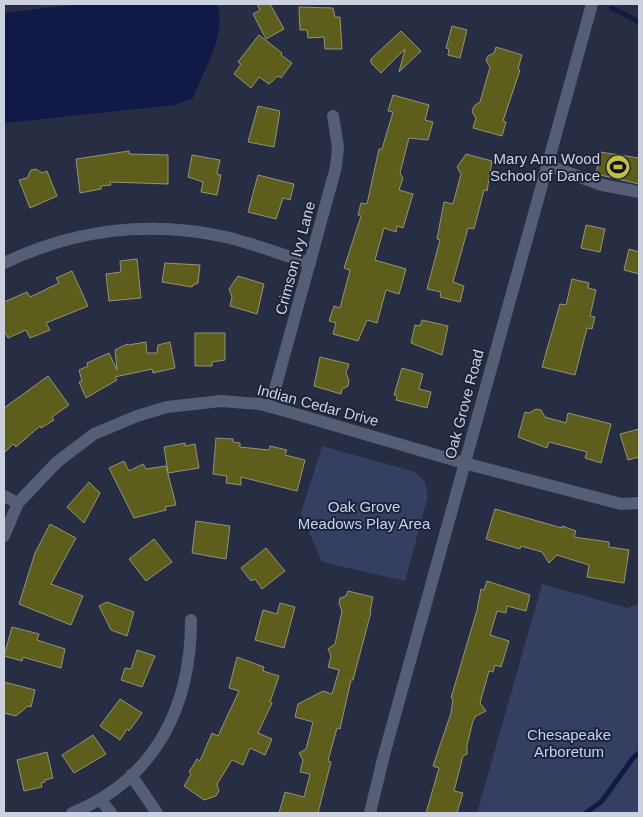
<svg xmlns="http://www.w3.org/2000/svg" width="643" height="817" viewBox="0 0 643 817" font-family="Helvetica,sans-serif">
	<rect width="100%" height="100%" fill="#272d43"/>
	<path fill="#353f61" d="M322 446 415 472 425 482 428 496 405 581 322 562 301 513Z
		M542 584 628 608 639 604V813H477Z"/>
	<path fill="#111947" d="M80 4H217C228 32 203 72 193 98L175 105 4 123V13Z"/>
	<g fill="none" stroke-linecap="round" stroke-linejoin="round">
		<path stroke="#111947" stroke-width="5" d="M612 8 639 22
			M586 813 602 801 633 758 639 753"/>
	</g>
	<path fill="#5d5e1c" stroke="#929377" d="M257 4H270L284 29 266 39 253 14 260 10Z
		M299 7 333 8 335 17H340L342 49H325L324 37 308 38 307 30H300Z
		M452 26 467 30 460 58 448 55 449 49 446 48Z
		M401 31 421 51 399 72 405 49 381 73 371 63V59Z
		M259 35 282 53 281 55 292 63 281 78 278 76 269 84 259 77 251 88 234 74 241 64 238 62Z
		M496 47 522 55 518 69 520 70 503 121 506 122 502 136 473 128 476 118 472 112 474 106 480 102 490 67 486 61 488 56 494 53Z
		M393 95 429 105 425 120 433 122 428 140 409 138 400 173 403 178 399 190 413 194 403 228 397 226 396 232 384 228 375 260 406 269 399 294 386 290 377 323 367 320 358 341 333 334 336 323 329 321 334 306 340 308 350 270 344 268 361 216 358 215 361 203 367 204 379 149H382L393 112 388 111Z
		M258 106 280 111 274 147 248 142Z
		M129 151V154L168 155V184L110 182 111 185 101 186V189L80 193 76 159Z
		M600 152 639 158V184L596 174Z
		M466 154 492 161 487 191 484 190 474 229 468 228 453 282 464 286 460 302 440 297 441 292 427 289 440 240 437 239 444 202 453 204 461 174 457 167Z
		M192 155 220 160 217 174 221 175 217 195 201 192 203 182 188 177Z
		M36 169 42 173 47 171 57 196 30 208 19 180 27 178 31 170Z
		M258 175 294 184 290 200 283 198 276 219 248 212Z
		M586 225 605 229 600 252 581 248Z
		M629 249 639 252V274L624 270Z
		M137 259 141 298 109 301 106 274 121 272 120 261Z
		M165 263 200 265 198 283 193 285 192 287 162 282Z
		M72 271 88 306 46 323 50 330 30 338 26 330 8 338 4 330V302L27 292 30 297 59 283 56 278Z
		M238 276 264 284 257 314 230 306 232 297 229 289Z
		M572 279 589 283 588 288 596 290 590 316 595 317 592 329 587 328 575 375 542 367 560 304 566 305Z
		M422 320 448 326 442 355 411 343 415 325 420 326Z
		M195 333H225V360L212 362V366H195Z
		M146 342 147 353H157L158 345 170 342 175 368 153 373 152 369 115 377 117 380 86 398 79 382 82 381 79 370 88 366 87 363 109 353 117 370 115 350 127 344 128 345Z
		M320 357 349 364 346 373 349 380 348 386 342 389 341 394 314 386Z
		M402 368 423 374 419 389 431 392 427 408 396 400 397 396 394 395Z
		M48 376 69 405 52 417 54 420 41 428 40 426 16 447 13 444 4 453V408Z
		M536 409 541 410 545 417 566 423 568 413 611 424 601 463 585 458 587 452 549 442 547 448 518 437 525 412 529 413Z
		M639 429V457L628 460 620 434Z
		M216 438 233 439V442L240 443V447L269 450 270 446 287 450 285 455 305 460 297 491 241 477V485L226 483 227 476 213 474Z
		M185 443V446L195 444 199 468 168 473 164 447Z
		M124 461 129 471 143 464 146 469 166 466 176 505 165 507 166 510 134 518 109 468Z
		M89 482 100 493 84 523 67 507Z
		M495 509 562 528V526L576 531 574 537 609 542V547L629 550 624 583 587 577 589 565 557 555 549 563 542 552 521 546 520 549 486 539Z
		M196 521 230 526 226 559 192 553Z
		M50 524 76 538 51 584 83 596 71 625 19 604 35 553Z
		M154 539 172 562 146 581 129 559Z
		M266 548 285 571 262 589 255 579 251 581 241 568Z
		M487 581 530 595 526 611 507 606 506 613 497 611 490 635 509 641 501 667 495 665 493 672 489 671 480 703 486 711 476 716 473 721 467 745V754L463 756 454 791 463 793 457 813H426L439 768 433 766 451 713 453 699 451 698 477 610 481 589 484 590Z
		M348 591 373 597 370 612H371L353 680H351L340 729 337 728 328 761 331 762 318 813H279L285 792 304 797 310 774 300 772 303 760 299 753 306 749 313 722 295 717 298 704 323 691 332 694 339 670 328 667 331 656 328 649 335 644 342 611 339 603 340 598 346 596Z
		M107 602 134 612 127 636 111 630 99 606Z
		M280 603 295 607 284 648 255 640 263 610 277 614Z
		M12 627 39 634 37 640 65 649 61 668 23 657 22 661 4 656Z
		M137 650 155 656 142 687 121 680 125 668 131 669Z
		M237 657 264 667 263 671 279 676 270 702 272 703 258 733 272 739 265 755 250 748 243 765 232 760 217 784 219 791 216 796 204 800 184 786 191 774 189 772 197 759 200 761 212 733 218 736 239 691 229 688Z
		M4 682 35 690 31 707 28 706 16 716 4 713Z
		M120 699 142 713 129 731 127 729 120 740 100 726Z
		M93 735 106 754 74 773 62 755Z
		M47 752 53 778 45 780V782L41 783 42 787 24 791 17 760Z"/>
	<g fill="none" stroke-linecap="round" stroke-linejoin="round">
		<path stroke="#565e75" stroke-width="12" d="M547 165 602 185 639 192
			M4 263C76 229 148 220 226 237 255 244 282 255 310 263
			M270 407 336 167 338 147 333 116
			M4 496 18 503
			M4 536 18 503 57 462 94 434 137 416 167 407 221 401 260 404 282 410 464 463 621 504 639 503
			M131 775 157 813
			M101 800 111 813
			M72 813C156 779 191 706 191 620
			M370 813 384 755 592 4"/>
	</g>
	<defs>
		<symbol id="stadium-disc" viewBox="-11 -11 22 22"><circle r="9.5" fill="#bebf42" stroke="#1d2439"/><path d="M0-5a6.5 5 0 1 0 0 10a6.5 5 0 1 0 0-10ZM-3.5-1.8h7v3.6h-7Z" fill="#111"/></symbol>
	</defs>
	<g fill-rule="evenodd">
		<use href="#stadium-disc" x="604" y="153" width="28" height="28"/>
	</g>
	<g text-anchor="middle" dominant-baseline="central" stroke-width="4" stroke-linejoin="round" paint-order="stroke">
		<g font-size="15" fill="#ccd1df" stroke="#1d2439" text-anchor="end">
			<text x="600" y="158">Mary Ann Wood<tspan x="600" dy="17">School of Dance</tspan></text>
		</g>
		<g font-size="15" fill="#ccd1df" stroke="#1d2439">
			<text transform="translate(295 258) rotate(-75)">Crimson Ivy Lane</text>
			<text transform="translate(464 404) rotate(-75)">Oak Grove Road</text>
			<text transform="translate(318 405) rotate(15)">Indian Cedar Drive</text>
		</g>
		<g font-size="15" fill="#c7d2f2" stroke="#1d2439">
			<text x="364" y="506">Oak Grove<tspan x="364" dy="17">Meadows Play Area</tspan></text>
			<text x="569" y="734">Chesapeake<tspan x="569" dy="17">Arboretum</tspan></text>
		</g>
	</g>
	<rect width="643" height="817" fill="none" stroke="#ccd1df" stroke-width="10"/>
</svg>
